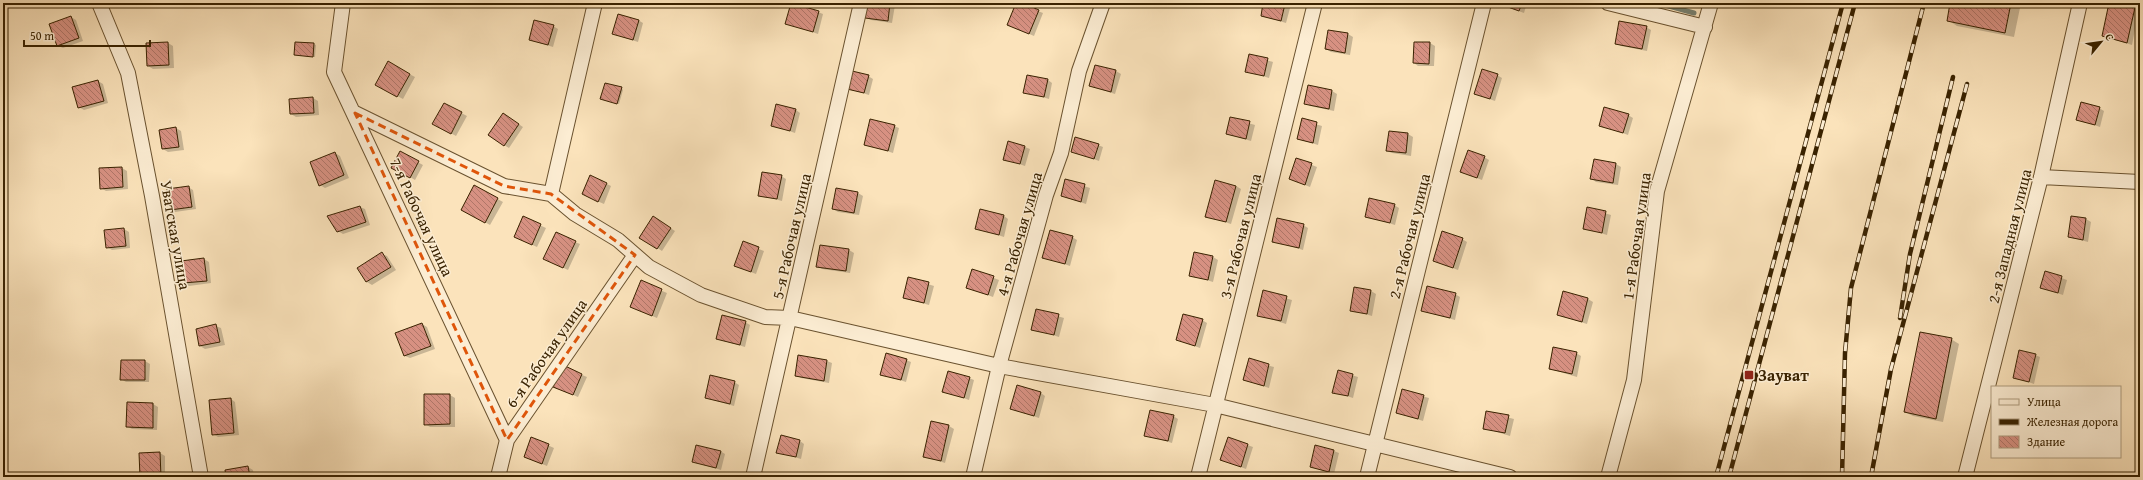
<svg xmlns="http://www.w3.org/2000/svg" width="2143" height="480" viewBox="0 0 2143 480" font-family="'Gentium Book Plus',serif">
	<defs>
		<pattern id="building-back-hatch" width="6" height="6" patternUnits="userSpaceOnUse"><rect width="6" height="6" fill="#d79182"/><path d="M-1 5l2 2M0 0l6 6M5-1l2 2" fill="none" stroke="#af7668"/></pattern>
	</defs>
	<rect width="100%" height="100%" fill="#fbe3bb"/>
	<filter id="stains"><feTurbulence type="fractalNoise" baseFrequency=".005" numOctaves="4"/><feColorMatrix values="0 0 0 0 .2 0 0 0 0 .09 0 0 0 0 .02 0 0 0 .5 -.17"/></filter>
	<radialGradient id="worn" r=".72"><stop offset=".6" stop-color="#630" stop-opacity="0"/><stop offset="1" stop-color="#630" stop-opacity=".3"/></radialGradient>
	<path fill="#0003" d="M134 3H157V5L138 6Z
		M868 3H892L895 5 892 23 871 20 866 17Z
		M1017 3 1043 13 1034 36 1013 27Z
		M1264 3H1275L1290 8 1286 23 1262 16Z
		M1527 3 1524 13 1498 4 1499 3Z
		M1951 3H2021L2014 37 1957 26 1948 20Z
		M2110 3H2140L2132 45 2103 36Z
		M818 12 823 14 818 34 786 23Z
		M71 17 76 20 83 41 63 48 58 46 50 25Z
		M638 20 643 23 638 42 613 34Z
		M553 26 558 29 553 47 530 40Z
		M1646 27 1651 30 1647 51 1621 46 1616 43Z
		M1348 34 1353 37 1350 55 1331 52 1326 49Z
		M168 43 173 46 174 68 153 69 148 66Z
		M1415 43H1430L1435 46 1434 66H1418L1414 63Z
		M314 44 316 45 315 57 295 55Z
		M1250 55 1273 62 1269 78 1246 71Z
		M388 63 415 77 403 99 376 85Z
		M1116 71 1121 74 1115 94 1090 86Z
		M1497 75 1502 78 1495 101 1475 94Z
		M868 76 873 79 869 95 849 89Z
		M1048 80 1052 83 1049 99 1025 92Z
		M98 81 103 84 108 103 84 110 79 107Z
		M1308 86 1332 91 1337 94 1334 111 1310 106 1305 103Z
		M621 88 623 90 619 104 601 99Z
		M313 98 318 101 319 115 296 117 291 114 290 100Z
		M444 104 467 116 456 136 434 124Z
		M2099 108 2104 111 2100 127 2077 119Z
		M796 110 800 113 795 133 772 125Z
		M1628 115 1633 118 1628 135 1600 125Z
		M508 117 523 127 509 148 504 145Z
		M1231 118 1255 125 1251 141 1227 134Z
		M1302 120 1322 126 1318 145 1298 139Z
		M894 126 899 128 893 153 865 144Z
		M176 128 181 131 184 150 168 152 163 149Z
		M1389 132 1408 134 1413 137 1411 156 1392 153 1387 151Z
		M1098 145 1103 147 1099 161 1072 151Z
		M1025 147 1030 149 1025 166 1004 159Z
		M335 153 340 156 349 178 325 188 320 185Z
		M401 153 423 165 415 180 393 167Z
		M1484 157 1489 160 1482 180 1466 174Z
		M1297 159 1317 167 1310 187 1290 179Z
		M1616 164 1621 167 1618 185 1596 182 1592 179Z
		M122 168 127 171 128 189 106 191 101 188Z
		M781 176 786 179 782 201 759 195Z
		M1066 180 1090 188 1086 204 1062 196Z
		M607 184 611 186 604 204 588 197Z
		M474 186 503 202 490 225 462 209Z
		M1236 186 1241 189 1231 224 1206 216Z
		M188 187 193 190 196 209 175 212 171 209Z
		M858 193 863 196 859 215 838 212 833 209Z
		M1394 205 1399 208 1395 225 1366 216Z
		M360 207 365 209 370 225 343 234 338 231Z
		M1588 208 1611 215 1607 235 1584 228Z
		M1004 216 1008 219 1004 237 976 228Z
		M524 218 546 228 537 247 515 237Z
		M2086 219 2091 222 2088 242 2069 237Z
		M658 220 675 231 662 251 641 237Z
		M1303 225 1308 228 1303 250 1273 241Z
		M124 229 129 232 130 248 112 250 107 247Z
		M1072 237 1077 240 1070 266 1043 257Z
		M1462 239 1467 242 1458 270 1434 261Z
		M575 242 580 244 568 270 549 261Z
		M743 243 764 251 756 274 735 266Z
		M849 250 854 253 850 273 822 269 818 266Z
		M382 254 387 256 396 270 372 285 367 282 359 268Z
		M1213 257 1218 260 1213 282 1190 275Z
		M204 259 209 262 211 283 189 286 184 283Z
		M973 270 999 280 993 297 968 288Z
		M2045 272 2067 280 2063 295 2041 288Z
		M909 278 934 286 929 305 904 298Z
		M641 282 667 293 657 318 636 309Z
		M1371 291 1376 294 1372 316 1351 310Z
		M1264 292 1292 300 1286 324 1258 315Z
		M1455 294 1460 297 1455 320 1422 311Z
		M1588 299 1593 302 1587 324 1558 315Z
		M1037 310 1064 318 1059 337 1033 329Z
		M1202 320 1207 323 1200 348 1177 340Z
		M745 322 750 325 745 347 717 339Z
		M422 324 427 327 435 349 410 358 405 356Z
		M216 326 221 328 225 345 205 349 200 346 197 329Z
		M1951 339 1959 344 1943 422 1913 416 1905 412Z
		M1576 353 1581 356 1577 377 1550 369Z
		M2035 355 2040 357 2034 384 2014 377Z
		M799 356 827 361 832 363 829 383 801 378 796 375Z
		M906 360 911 362 906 382 881 374Z
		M1249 360 1274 367 1269 388 1244 380Z
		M145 361 150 364 149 382H126L121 379Z
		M563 367 587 377 578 397 559 389Z
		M1338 371 1358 377 1353 398 1334 392Z
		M969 378 974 380 969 400 944 391Z
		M734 382 739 385 734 406 706 398Z
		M1403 391 1429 398 1423 421 1397 413Z
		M1041 393 1045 396 1039 418 1011 409Z
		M425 395H450L455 398V427H430L425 424Z
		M231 399 235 402 239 435 218 437 213 434Z
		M128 403 153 404 158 407 157 430 132 429 127 426Z
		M1487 412 1514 419 1510 436 1484 428Z
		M1173 416 1178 419 1172 443 1145 435Z
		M949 426 954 429 945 463 924 456Z
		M532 438 554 448 547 466 525 457Z
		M1228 438 1253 447 1246 469 1222 460Z
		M800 441 804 444 801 459 777 452Z
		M720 451 725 454 721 470 693 462Z
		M1334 451 1339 453 1334 474 1311 467Z
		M160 453 165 456V477H142Z
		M248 467 253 470 254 477H227Z
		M996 474 1009 477H996Z"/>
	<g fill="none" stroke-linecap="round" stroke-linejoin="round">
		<path stroke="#777f6e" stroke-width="5" d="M1658 3 1694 13"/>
	</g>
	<path fill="url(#building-back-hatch)" stroke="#392200" d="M791 3 819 11 813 32 785 24Z
		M867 3H890L888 21 865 18Z
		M1016 3H1023L1039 10 1029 34 1007 25Z
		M1263 3 1285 4 1281 21 1261 16Z
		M1497 3H1522L1519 11Z
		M1950 3H2011L2005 33 1947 21Z
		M2109 3H2136L2127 43 2102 36Z
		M618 14 639 20 633 40 612 34Z
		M71 16 79 38 57 46 49 24Z
		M534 20 554 25 548 45 529 40Z
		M1619 21 1647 26 1642 49 1615 44Z
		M1328 30 1348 33 1345 53 1325 49Z
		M168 42 169 65 147 66 146 43Z
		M295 42 314 43 313 57 294 55Z
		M1414 42H1430L1429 64 1413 63Z
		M1249 54 1268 58 1264 76 1245 72Z
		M388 61 410 74 397 97 375 85Z
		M1095 65 1116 70 1111 92 1089 86Z
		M1482 69 1498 74 1490 99 1474 94Z
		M852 71 869 75 864 93 847 89Z
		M1027 75 1048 79 1044 97 1023 93Z
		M98 80 104 101 78 108 72 87Z
		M605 83 622 87 617 104 600 99Z
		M1308 85 1332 90 1329 109 1304 104Z
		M313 97 314 113 290 114 289 99Z
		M2081 102 2100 107 2095 125 2076 120Z
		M444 103 462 112 451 134 432 124Z
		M776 104 796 109 790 131 771 126Z
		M1604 107 1629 114 1623 133 1599 126Z
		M503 113 519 124 504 146 488 135Z
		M1230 117 1250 121 1246 139 1226 134Z
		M1302 118 1317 122 1313 143 1297 139Z
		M870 119 895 125 888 151 864 145Z
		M176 127 179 147 162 149 159 130Z
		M1389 131 1408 133 1406 153 1386 151Z
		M1075 137 1099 144 1094 159 1071 152Z
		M1008 141 1025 146 1020 164 1003 160Z
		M1468 150 1485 156 1477 178 1460 172Z
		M400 151 419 161 410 178 391 168Z
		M335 152 344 175 319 186 310 162Z
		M1296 158 1312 163 1305 185 1289 179Z
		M1594 159 1616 163 1613 183 1590 179Z
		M122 167 123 187 100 189 99 168Z
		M762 172 782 175 777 199 758 196Z
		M590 175 607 183 598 202 582 194Z
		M1065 179 1085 184 1081 202 1061 196Z
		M1215 180 1236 186 1226 222 1205 217Z
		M474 185 498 198 485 223 461 210Z
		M189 186 192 207 170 210 167 189Z
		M836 188 858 192 854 213 832 209Z
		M1369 198 1395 204 1390 223 1365 217Z
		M360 206 366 222 337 232 327 216Z
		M1587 207 1606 211 1602 233 1583 229Z
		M980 209 1004 215 999 235 975 229Z
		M523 216 541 224 532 245 514 237Z
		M653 216 671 228 657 249 639 238Z
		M2071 216 2086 218 2083 240 2068 237Z
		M1277 218 1304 224 1299 248 1272 242Z
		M124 228 126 246 106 248 104 230Z
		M1050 230 1073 236 1065 264 1042 258Z
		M1442 231 1463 238 1453 268 1433 261Z
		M556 232 576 241 563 268 543 259Z
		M743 241 759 247 751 272 734 266Z
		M820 245 849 249 846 271 816 267Z
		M382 252 391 267 366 282 357 268Z
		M1194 252 1213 256 1208 280 1189 276Z
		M204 258 207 281 183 283 181 261Z
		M972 269 994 276 988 295 966 288Z
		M2045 271 2062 276 2058 293 2040 288Z
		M908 277 929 282 924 303 903 298Z
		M641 280 662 289 652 316 630 307Z
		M1427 286 1456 293 1450 318 1421 311Z
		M1354 287 1371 290 1367 314 1350 311Z
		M1263 290 1287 296 1281 321 1257 316Z
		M1563 291 1588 298 1582 322 1557 315Z
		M1036 309 1059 314 1054 335 1031 330Z
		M1183 314 1203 319 1195 346 1176 340Z
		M722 315 746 321 740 345 716 339Z
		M422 323 431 346 404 356 395 333Z
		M216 324 220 342 199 346 196 329Z
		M1920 332 1952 338 1936 419 1904 412Z
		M1553 347 1577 352 1572 374 1549 369Z
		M2019 350 2036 354 2029 382 2013 378Z
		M886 353 907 359 901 380 880 375Z
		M798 355 827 360 824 381 795 376Z
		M1249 358 1269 364 1264 386 1243 380Z
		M121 360H145V380H120Z
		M563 365 582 374 573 395 553 387Z
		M1338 370 1353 374 1348 396 1332 393Z
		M948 371 970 377 964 398 942 392Z
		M710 375 735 381 730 404 705 398Z
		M1017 385 1041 392 1034 416 1010 409Z
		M1402 389 1424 395 1418 419 1396 413Z
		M424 394H450V424L424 425Z
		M231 398 234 433 212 435 209 400Z
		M127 402 153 403V428L126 427Z
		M1150 410 1174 415 1168 441 1144 436Z
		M1486 411 1509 415 1505 433 1483 429Z
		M931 421 949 425 941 461 923 457Z
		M781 435 800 440 796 457 776 453Z
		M531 437 549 444 542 464 524 457Z
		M1228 437 1248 444 1241 467 1220 460Z
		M696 445 721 451 716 468 692 462Z
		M1315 445 1334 450 1329 472 1310 467Z
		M160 452 161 477H140L139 453Z
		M248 466 250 477H226L225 470Z"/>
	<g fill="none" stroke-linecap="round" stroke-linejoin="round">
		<defs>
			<path id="minor" d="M99 3 128 73 152 196 201 477
				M343 3 334 72 507 440
				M1608 3 1705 27
				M355 113 504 186 551 194 575 214 618 240 649 267 701 295 765 317 790 318 999 366 1215 405 1510 477
				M2041 177 2140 182
				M551 194 595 3
				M498 477 507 440 635 255
				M753 477 861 3
				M973 477 999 366 1046 195 1061 153 1079 71 1103 3
				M1198 477 1315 3
				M1367 477 1484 3
				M1608 477 1634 380 1657 191 1711 3
				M1965 477 2041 177 2080 3"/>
		</defs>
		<use href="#minor" stroke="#6a522f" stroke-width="16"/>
		<use href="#minor" stroke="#fcedd3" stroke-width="14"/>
		<defs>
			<path id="rail" d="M1900 318 1910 254 1953 77
				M1716 477 1843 3
				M1729 477 1855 3
				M1842 477 1845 353 1851 288 1924 3
				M1871 477 1891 369 1967 84"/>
		</defs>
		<use href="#rail" stroke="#392200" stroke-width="4.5"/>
		<use href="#rail" stroke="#fcedd3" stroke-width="3" stroke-dasharray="9" stroke-linecap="butt"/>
	</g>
	<path fill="none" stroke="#df560b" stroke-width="3" stroke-dasharray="8 5" stroke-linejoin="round" d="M355 113 504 186 551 194 635 255 507 440Z"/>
	<rect fill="#8f2418" stroke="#fcedd3" stroke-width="1.5" x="1744" y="370" width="10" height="10" rx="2"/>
	<g text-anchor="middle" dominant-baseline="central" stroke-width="3" stroke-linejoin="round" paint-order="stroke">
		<g font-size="16" fill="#392200" stroke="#fcedd3">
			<text transform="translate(422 217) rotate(65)">7-я Рабочая улица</text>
			<text transform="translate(1019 234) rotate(-74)">4-я Рабочая улица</text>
			<text transform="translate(176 235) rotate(80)">Уватская улица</text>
			<text transform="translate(791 236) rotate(-77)">5-я Рабочая улица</text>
			<text transform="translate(1240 236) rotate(-76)">3-я Рабочая улица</text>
			<text transform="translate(1409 236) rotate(-76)">2-я Рабочая улица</text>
			<text transform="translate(1636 236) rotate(-82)">1-я Рабочая улица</text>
			<text transform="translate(2009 236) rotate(-76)">2-я Западная улица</text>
			<text transform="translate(546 353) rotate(-55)">6-я Рабочая улица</text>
		</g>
		<g font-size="16" font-weight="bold" fill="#392200" stroke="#fcedd3" text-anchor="start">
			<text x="1758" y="375">Зауват</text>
		</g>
	</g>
	<rect width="2143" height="480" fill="none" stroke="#fbe3bb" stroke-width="16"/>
	<rect x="4" y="4" width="2135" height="472" fill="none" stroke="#392200" stroke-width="2"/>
	<rect x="8" y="8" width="2127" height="464" fill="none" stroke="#392200"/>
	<rect x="1991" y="386" width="130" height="72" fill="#fcedd3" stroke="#ae9c7f"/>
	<rect x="1999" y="399" width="20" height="6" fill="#fcedd3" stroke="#ae9c7f"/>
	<text x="2027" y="406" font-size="12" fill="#392200">Улица</text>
	<rect x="1999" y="419" width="20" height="6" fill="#392200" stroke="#ae9c7f"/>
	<text x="2027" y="426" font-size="12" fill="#392200">Железная дорога</text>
	<rect x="1999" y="436" width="20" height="12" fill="url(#building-back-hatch)" stroke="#ae9c7f"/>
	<text x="2027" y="446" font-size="12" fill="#392200">Здание</text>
	<g transform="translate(2101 42) rotate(61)" stroke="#fcedd3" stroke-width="3" paint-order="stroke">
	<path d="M0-3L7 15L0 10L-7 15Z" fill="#392200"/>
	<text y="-6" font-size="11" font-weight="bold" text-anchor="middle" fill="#392200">С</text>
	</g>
	<path d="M24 40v6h126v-6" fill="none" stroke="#392200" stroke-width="2"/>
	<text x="30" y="40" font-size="12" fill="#392200" stroke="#fcedd3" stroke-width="3" paint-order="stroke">50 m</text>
	<rect width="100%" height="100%" filter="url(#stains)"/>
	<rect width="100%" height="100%" fill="url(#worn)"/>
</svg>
